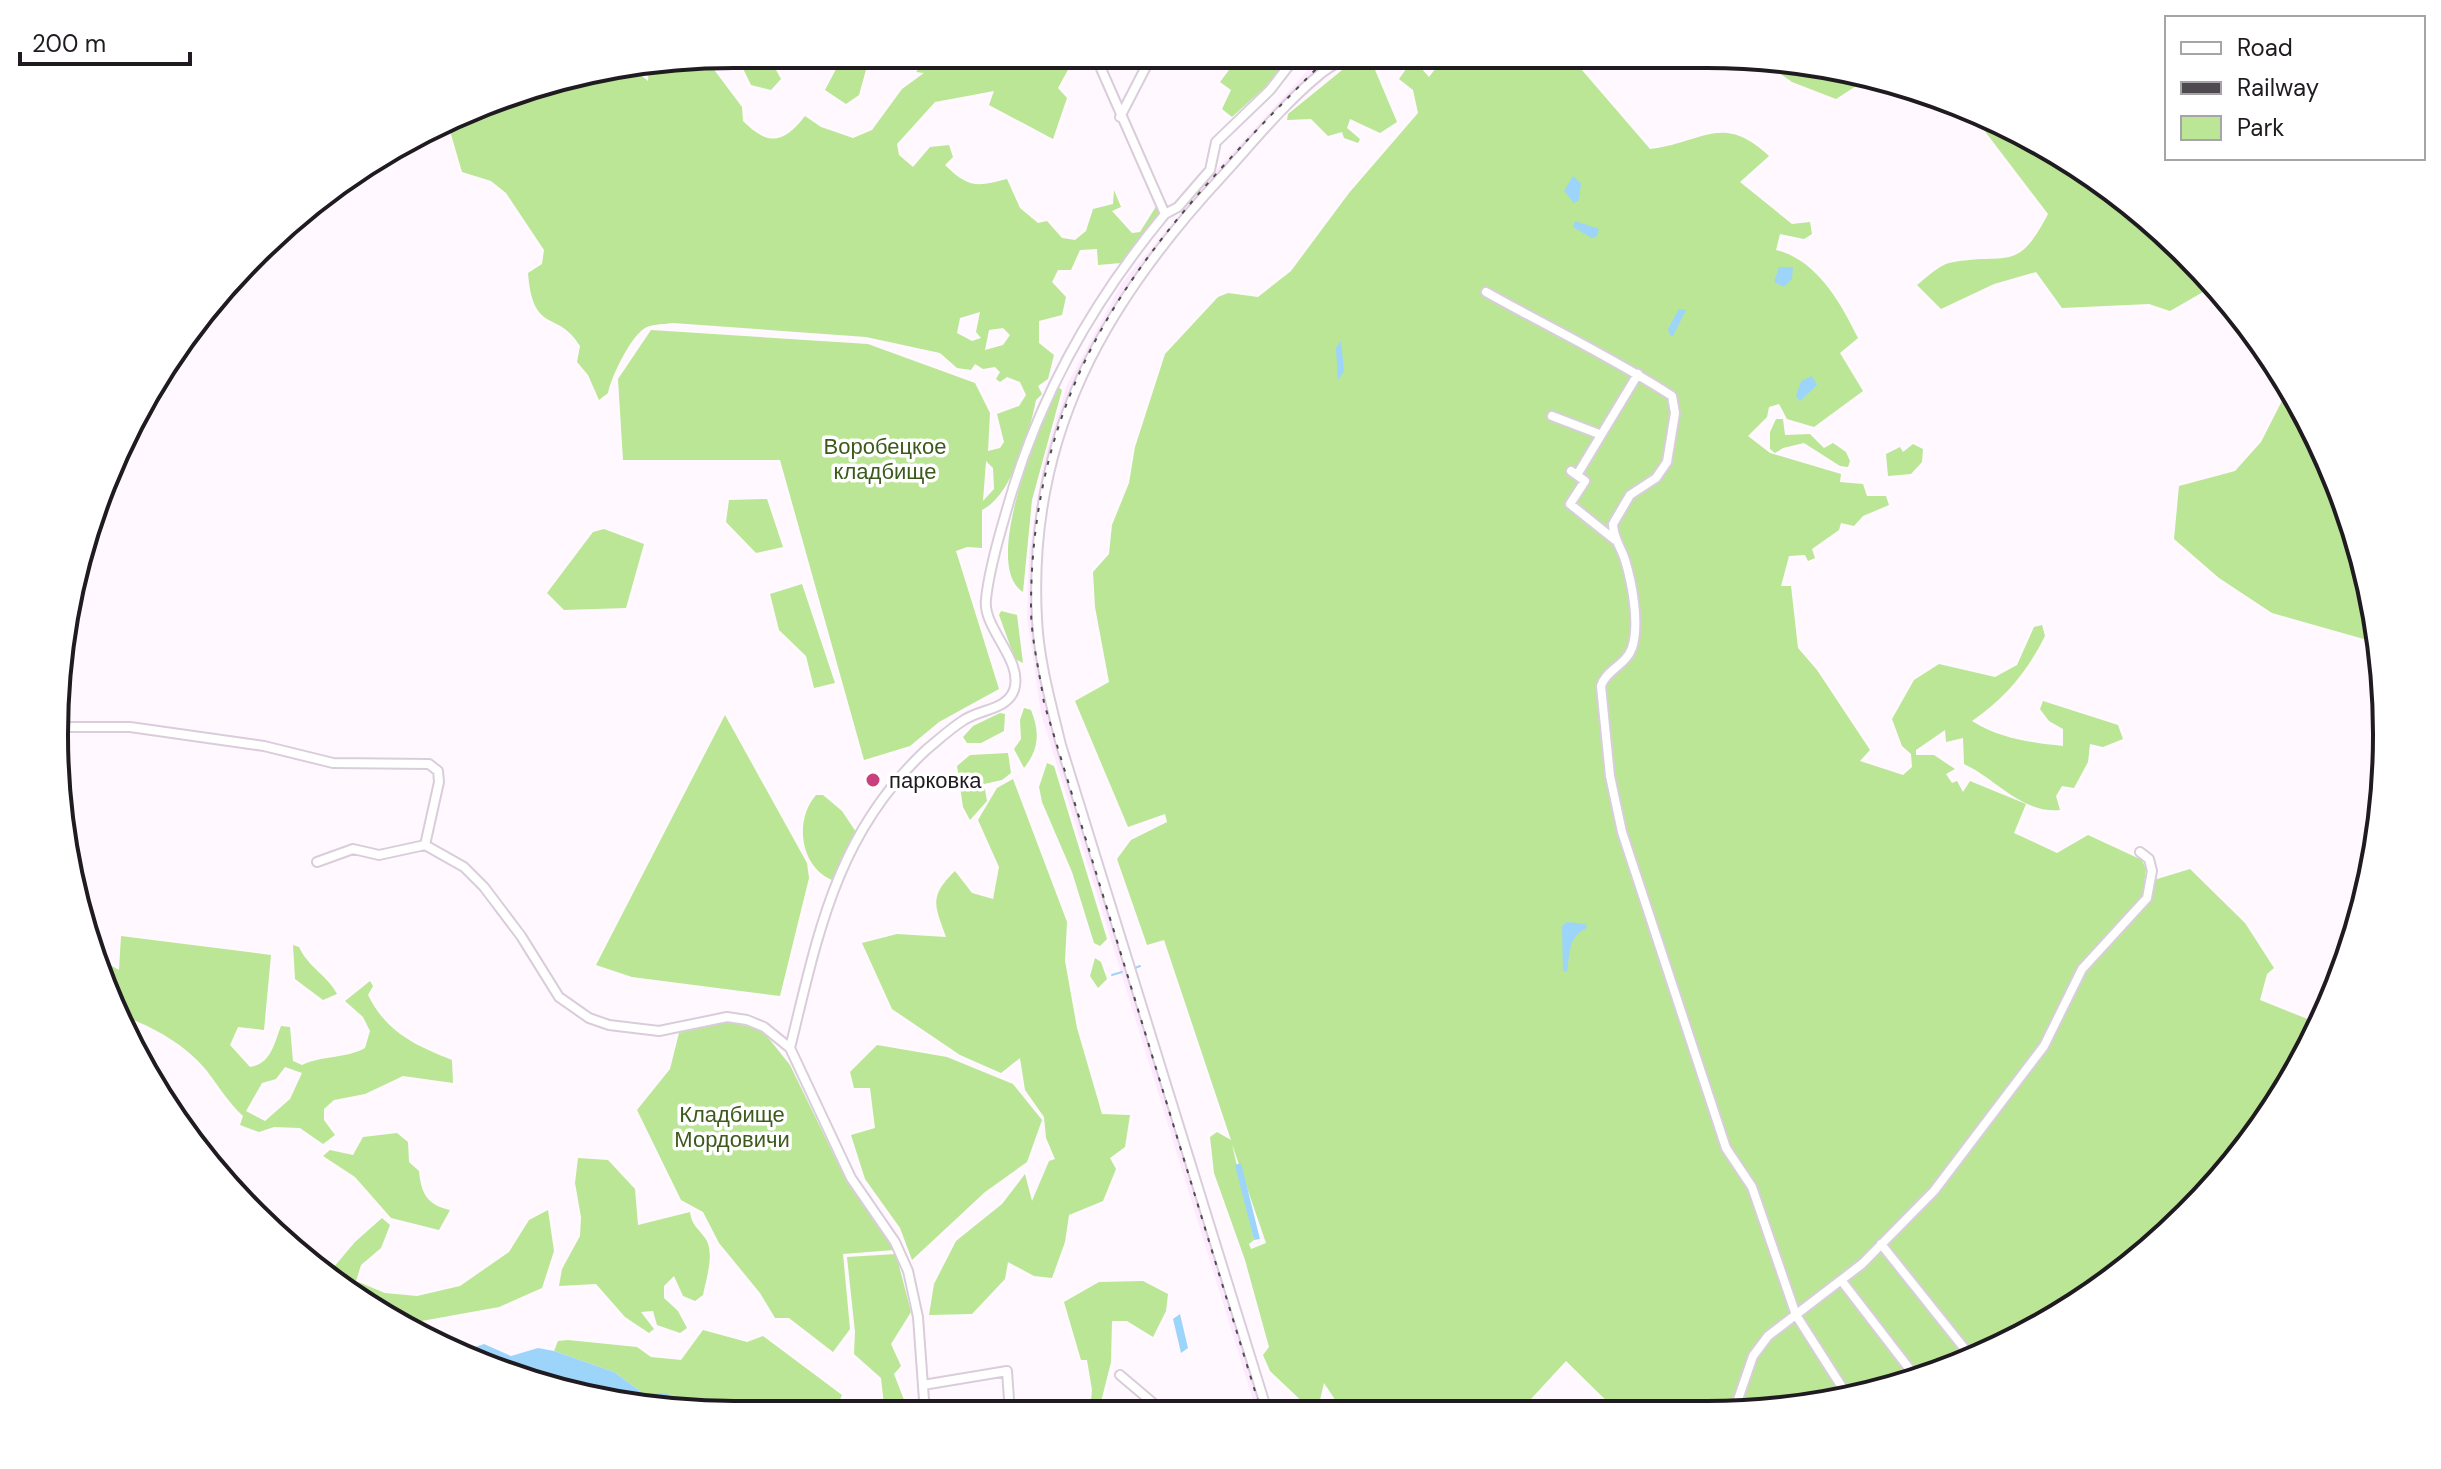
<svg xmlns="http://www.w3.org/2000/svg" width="2441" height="1469" viewBox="0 0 2441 1469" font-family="'DM Sans',sans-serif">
	<rect width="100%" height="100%" fill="#fff9ff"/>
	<path fill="#fdeafe" d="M1322 55H1345L1316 76 1176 225 1129 284 1102 328 1076 385 1043 493 1034 616 1047 702 1264 1414 1257 1413 1041 713 1027 618 1029 553 1044 460 1067 385 1122 283 1220 166Z"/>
	<path fill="#bae695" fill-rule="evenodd" d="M736 54H773L771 61 781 79 771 90 751 85Z
		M844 54H852L867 66 859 95 846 104 825 90Z
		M931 54 1076 55 1058 88 1067 98 1053 139 989 105 994 91 935 102 897 144 899 155 913 167 930 147 949 145 953 157 945 165C968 188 977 187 1007 179L1020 208 1038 223 1047 221 1062 238 1075 240 1086 231 1093 209 1113 204 1114 190 1121 207 1112 211 1132 233 1140 232 1157 205 1160 212 1121 263 1098 265 1097 249 1080 250 1071 270H1058L1052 282 1066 297 1062 315 1039 321V343L1054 355 1048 379 1038 386 1042 394 1036 400C1030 431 1011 497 982 510V548L967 547 956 551 999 689 939 722 910 746 864 760 780 460H623L618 379 651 330 868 344 975 383 990 413 988 451 1000 448 1004 442 997 414 1019 406 1026 395 1020 382 1007 377 1000 382 996 379 1000 372 995 367 983 369 975 364 971 370 957 368 940 353 866 337 673 323C666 324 654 324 647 327 632 333 611 377 608 393L599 400 588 375 577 362 580 346C558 309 533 336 528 273L542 264 544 250 506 193 491 181 462 172 450 131 451 125 516 90 635 70 648 81 649 68 706 59 742 107 743 121C769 147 784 143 805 116L821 127 853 138 872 130 902 89 924 73 916 72ZM980 312 976 332 981 338 972 341 957 333 960 318ZM1003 328 1010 335 1003 345 985 350 989 330ZM986 461 993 468 994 489 983 501Z
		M1234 55H1291L1264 88 1232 117 1222 109 1231 90 1220 82 1235 62Z
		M1446 55H1569L1650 149C1703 143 1722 112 1769 156L1740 182 1792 224 1810 222 1812 234 1804 239 1780 234 1776 250C1817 260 1840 302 1858 338L1840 353 1863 391 1814 427 1787 419 1779 404 1769 407 1767 417 1748 436 1770 453 1841 474 1840 482 1863 484 1867 496H1886L1889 505 1863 516 1854 526 1841 523 1839 530 1812 549 1815 558 1808 561 1805 555 1789 556 1781 586H1791L1798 648 1817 670 1870 750 1860 761 1903 775 1912 767 1911 754 1902 746 1892 719 1914 680 1939 664 1995 677 2017 665 2034 627 2042 625 2045 636C2027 672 2005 698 1972 721 2001 739 2029 742 2063 746V729L2049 721 2040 709 2043 701 2118 725 2123 739 2103 747 2090 744 2088 762 2074 788 2062 786 2056 796 2060 810C2022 814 1995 778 1964 764L1963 738 1946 742 1945 730 1916 750V755H1934L1955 769 1946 774 1952 783 1957 781 1963 792 1970 781 2026 804 2014 833 2057 853 2088 835 2142 860 2146 869 2144 883 2190 869 2245 923 2274 968 2267 974 2260 1000 2320 1024 2272 1113 2187 1216 2047 1324 1925 1379 1770 1410 1738 1399 1732 1414H1620L1566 1361 1517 1414H1337L1334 1398 1324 1383 1319 1404 1310 1409 1270 1371 1263 1355 1269 1347 1245 1260 1214 1173 1210 1137 1217 1132 1231 1140 1164 940 1147 945 1117 859 1131 840 1167 822 1165 814 1128 827 1075 701 1109 682 1095 607 1093 572 1109 554 1112 525 1129 483 1135 447 1165 354 1218 297 1228 293 1258 297 1291 271 1349 193 1418 113 1413 90 1399 79 1413 59 1429 77ZM1232 1144 1266 1243 1251 1249 1249 1244 1254 1240Z
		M1757 57 1867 79 1836 99 1792 82Z
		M1357 58 1373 65 1397 122 1380 133 1350 119 1347 128 1360 139 1358 143 1344 138 1342 132 1328 136 1311 119 1287 120 1288 114Z
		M1971 113 2085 169 2097 179 2101 193 2139 229 2153 225 2188 254 2219 292 2210 288 2170 311 2149 304 2062 308 2036 272 1994 284 1941 309 1917 285C1926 278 1938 266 1949 263 2006 251 2016 276 2048 214Z
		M1058 387 1062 390 1032 500 1023 592C980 565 1041 423 1058 387Z
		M2289 387 2335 475 2374 602 2378 643 2272 613 2219 578 2174 539 2179 486 2235 471 2261 442Z
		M1776 419H1783L1785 435 1810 434 1824 448 1833 443 1846 452 1850 461 1848 467 1840 466 1804 443 1783 448 1775 453 1770 449V432Z
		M1913 444 1923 449 1922 462 1911 474 1888 476 1886 454 1900 447 1903 452Z
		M767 499 783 547 756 553 726 522 729 500Z
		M604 529 644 544 626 608 564 610 547 593 593 532Z
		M802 584 835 683 814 688 806 656 779 630 770 594Z
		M1001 611 1017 615 1023 663 1015 659 999 615Z
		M1024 708 1031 710C1040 733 1039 749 1024 768L1014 749 1021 739 1020 720Z
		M1000 713 1005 714 1004 731 981 743H967L963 737 973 726Z
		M725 715 807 863 809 878 780 996 632 977 596 965Z
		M1008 753 1011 773 1002 780 984 784 987 801 970 820 963 807 957 766 970 755Z
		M1047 763 1054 766 1107 939 1100 946 1094 943 1072 872 1042 802 1039 787Z
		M1013 779 1067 922 1065 961 1077 1028 1102 1114 1130 1115 1125 1147 1110 1158 1116 1169 1103 1201 1069 1215 1065 1242 1052 1278 1034 1276 1008 1262 1005 1279 972 1314 929 1315 934 1284 956 1241 1002 1204 1025 1174 1032 1201 1049 1161 1055 1159 1046 1138 1044 1117 1025 1090 1020 1058 1001 1073 960 1055 892 1009 862 943 897 934 946 937C935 906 928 897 955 871L972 893 993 899 999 867 978 820 997 788Z
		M816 795H823L842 811 856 832 832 880C800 867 794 820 816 795Z
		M121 936 271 955 264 1030 238 1027 230 1045 250 1067C271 1064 274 1044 281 1026L290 1027 293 1061 302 1065C323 1055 345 1059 365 1048L370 1031 363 1017 345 1001 370 981 373 986 368 995C387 1033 415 1045 452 1060L453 1083 403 1076 365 1094 334 1100 324 1109V1120L335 1135 323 1144 300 1128 274 1127 259 1132 240 1125 243 1116C228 1102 219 1087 207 1071 186 1045 154 1027 123 1016L90 954 119 970ZM285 1067 302 1073 290 1099 265 1121 246 1111 262 1083 276 1079Z
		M293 945 299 947C308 967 327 975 337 994L323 1000 295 979Z
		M1095 958 1101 962 1107 979 1098 988 1090 976Z
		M726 1021 762 1030 790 1065 845 1178 891 1241 894 1250 843 1254 850 1329 833 1352 789 1318H775L760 1293 719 1243 703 1212 681 1200 637 1110 670 1069 679 1033Z
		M877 1045 947 1057 1013 1084 1042 1120 1027 1162 985 1192 912 1260 900 1228 865 1179 851 1135 875 1128 870 1088H854L850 1072Z
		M397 1133 408 1142 409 1162 419 1171C421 1193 427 1205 450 1210L439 1230 391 1218 355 1177 323 1156 330 1150 353 1155 363 1137Z
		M578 1158 608 1160 635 1189 638 1225 690 1212C692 1227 700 1229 707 1241 714 1257 706 1279 703 1295L695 1301 683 1296 674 1276 664 1286V1298L678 1311 687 1328 680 1333 657 1325 653 1311 641 1312 654 1329 649 1333 625 1317 596 1284 559 1286 562 1269 580 1236 581 1217 575 1183Z
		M548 1210 554 1251 542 1288 499 1307 405 1324 356 1300 328 1274 355 1242 382 1218 390 1225 381 1248 361 1265 356 1281 385 1293 417 1296 460 1286 509 1252 529 1220Z
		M896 1254 911 1312 891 1344 901 1366 894 1374 904 1400 903 1414H880L864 1407 884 1405 881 1378 854 1354 855 1332 847 1257Z
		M1143 1281 1168 1294 1166 1311 1153 1337 1127 1321H1112L1111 1362 1098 1414H1090L1092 1390 1087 1360H1081L1064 1302 1099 1282Z
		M703 1330 747 1342 763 1336 842 1395 834 1414H693L667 1393H643L614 1372 554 1351 558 1341 568 1340 637 1347 651 1357 681 1360Z"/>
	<path fill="#9dd4fa" d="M1573 176 1581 183 1579 200 1574 203 1564 191Z
		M1575 221 1599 229 1597 236 1592 238 1573 227Z
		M1779 267H1793L1792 279 1784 287 1774 282Z
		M1679 309 1686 310 1673 336 1670 335 1668 329Z
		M1341 341 1344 371 1338 380 1336 348Z
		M1812 376 1817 385 1800 401 1796 396 1801 381Z
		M1567 922 1585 924 1587 928C1568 936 1570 953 1567 972L1563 971 1562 926Z
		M1241 1163 1260 1239 1254 1240 1235 1165Z
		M1180 1314 1188 1348 1181 1353 1173 1319Z
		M484 1344 511 1356 538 1348 554 1351 614 1372 643 1393H667L693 1414 515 1379 461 1352Z"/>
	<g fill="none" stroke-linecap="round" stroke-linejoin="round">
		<path stroke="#9dd4fa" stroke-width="2" d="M1135 968 1140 966
			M1112 975 1122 972"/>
		<defs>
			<path id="minor" d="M1120 117 1152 55
				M1165 214 1178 207 1210 170 1216 142 1270 90 1297 55
				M1486 292C1548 327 1612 357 1672 396L1675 413 1667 462 1656 478 1630 495 1613 524C1613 538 1621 547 1625 560 1632 583 1640 624 1632 648 1626 665 1606 670 1601 686L1610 776 1622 832 1726 1148 1752 1187 1796 1315 1847 1395
				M1552 416 1599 434
				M1571 471 1585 481 1570 504 1615 540
				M1577 475 1638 374
				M55 727H130L264 746 333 763 429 764 438 771 439 782 425 845
				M425 845 464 867 484 887 521 936 559 997 589 1018 609 1025 659 1031 727 1017 747 1020 764 1027 790 1048 851 1178 895 1242 908 1271 918 1317 925 1414
				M317 862 353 849 379 855 425 845
				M790 1048C818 934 836 834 926 750 938 740 951 728 964 720 980 709 1007 710 1014 690 1024 660 982 628 986 599 989 571 997 543 1005 516 1036 402 1090 305 1165 214L1095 55
				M1881 1244 1972 1358
				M1841 1280 1918 1380
				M1120 1375 1166 1414
				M923 1385 1007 1371 1010 1414
				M1268 1414 1061 745C1051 703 1039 662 1037 619 1027 436 1105 302 1225 173 1254 141 1284 104 1318 76 1327 68 1338 63 1347 55
				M1733 1414 1753 1356 1768 1336 1862 1264 1934 1191 2044 1046 2082 969 2147 898 2152 871 2149 859 2140 852"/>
		</defs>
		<use href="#minor" stroke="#dacddb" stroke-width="12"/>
		<use href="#minor" stroke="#fff" stroke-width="8"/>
		<path stroke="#4f4a4f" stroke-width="2" stroke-dasharray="4 8" stroke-linecap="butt" d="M1262 1414 1044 703C1040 674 1032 643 1031 613 1029 360 1164 223 1330 55"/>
	</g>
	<circle fill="#c8407e" stroke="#fff" stroke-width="3" cx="873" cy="780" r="8"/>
	<g text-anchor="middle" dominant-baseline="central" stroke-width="7" stroke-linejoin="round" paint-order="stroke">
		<g font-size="22" fill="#3b5a1c" stroke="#fff">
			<text x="885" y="446">Воробецкое<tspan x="885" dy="25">кладбище</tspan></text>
			<text x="732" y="1114">Кладбище<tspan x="732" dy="25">Мордовичи</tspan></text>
		</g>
		<g font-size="22" fill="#201b20" stroke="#fff" text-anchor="start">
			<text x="889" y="780">парковка</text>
		</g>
	</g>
	<path d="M0 0H2441V1469H0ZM734 68H1707A666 666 0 0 1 2373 734V735A666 666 0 0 1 1707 1401H734A666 666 0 0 1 68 735V734A666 666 0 0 1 734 68Z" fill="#fff" fill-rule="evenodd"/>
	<path fill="none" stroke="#201b20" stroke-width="4" d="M734 68H1707A666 666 0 0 1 2373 734V735A666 666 0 0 1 1707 1401H734A666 666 0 0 1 68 735V734A666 666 0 0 1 734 68Z"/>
	<rect x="2165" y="16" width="260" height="144" fill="#ffffff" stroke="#a6a4a6" stroke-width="2"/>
	<rect x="2181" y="42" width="40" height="12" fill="#ffffff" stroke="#a6a4a6" stroke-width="2"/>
	<text x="2237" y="56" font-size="24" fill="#201b20">Road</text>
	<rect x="2181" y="82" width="40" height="12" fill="#4f4a4f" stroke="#a6a4a6" stroke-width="2"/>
	<text x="2237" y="96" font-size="24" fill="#201b20">Railway</text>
	<rect x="2181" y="116" width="40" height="24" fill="#bae695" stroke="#a6a4a6" stroke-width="2"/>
	<text x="2237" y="136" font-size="24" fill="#201b20">Park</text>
	<path d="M20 52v12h170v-12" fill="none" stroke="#201b20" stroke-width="4"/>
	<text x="32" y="52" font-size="24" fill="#201b20" stroke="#ffffff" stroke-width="6" paint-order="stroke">200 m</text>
</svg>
